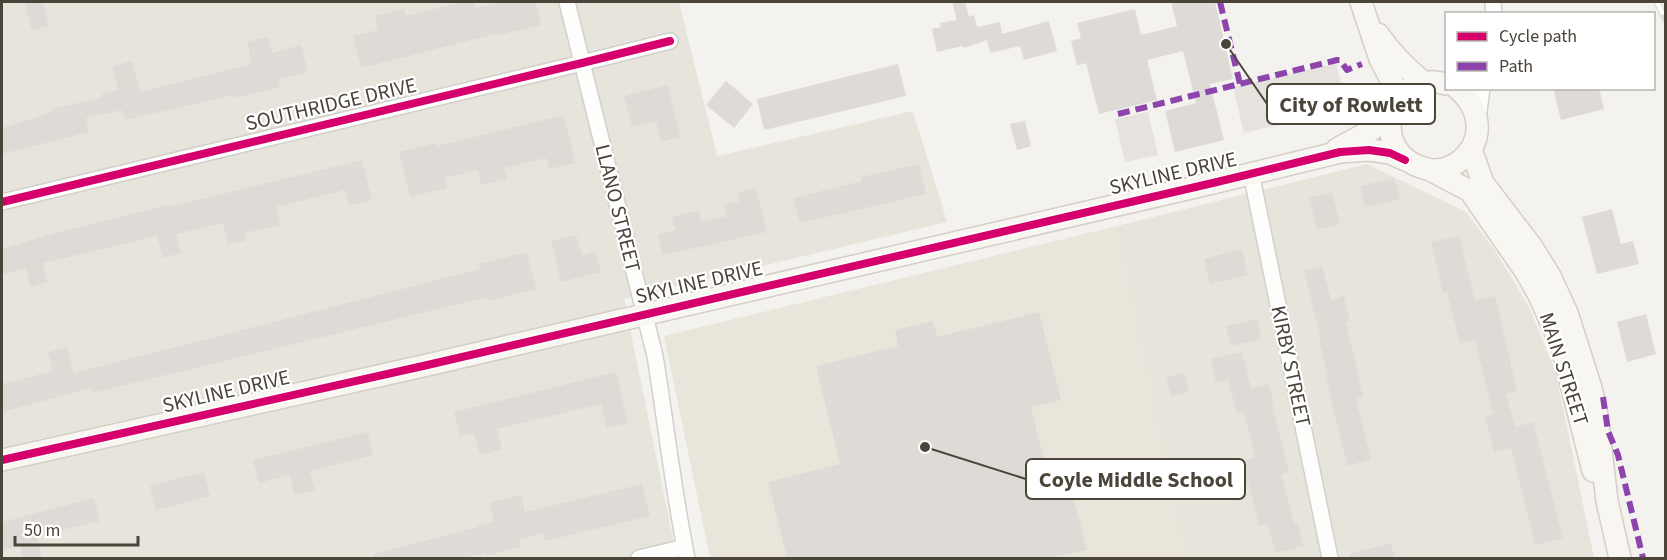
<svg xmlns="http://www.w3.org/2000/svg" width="1667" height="560" viewBox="0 0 1667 560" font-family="'Source Sans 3',sans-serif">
	<rect width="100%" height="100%" fill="#f4f2ee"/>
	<path fill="#e7e4dc" d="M2 2H679L717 156 913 111 947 222 624 299 677 558H2Z
		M1367 164 1466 212 1494 249 1529 307 1556 373 1594 558H1186L1117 226Z"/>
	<path fill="#eae5da" d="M1117 226 1186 558H710L664 336Z"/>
	<path fill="#e6e3df" d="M1336 63 1347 108 1244 133 1233 87Z
		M1148 112 1158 155 1125 162 1115 119Z"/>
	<path fill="#dedbd6" d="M24 2H43L49 26 32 30Z
		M463 2H474L476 8 501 2H535L541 25 499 35V33L361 68 353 36 378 30 375 16 404 9 406 16Z
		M952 2H965L969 17 974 15 977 27 1000 22 1002 34 1049 21 1057 51 1024 60 1020 46 990 53 987 40 964 48 963 46 937 52 932 29 941 27 940 23 957 20Z
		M1171 2H1215L1233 79 1210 84 1224 140 1175 152 1165 111 1196 103 1183 51 1147 60 1157 100 1099 114 1086 63 1077 66 1071 41 1081 38 1077 23 1135 9 1141 35 1177 26Z
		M268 37 272 53 301 45 308 72 279 79 280 87 235 98 234 95 125 120 122 110 86 118 89 132 2 154V128L53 112V109L102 97V94L118 90 112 66 132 61 140 92 252 64 247 42Z
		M898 64 906 96 764 130 757 99Z
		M726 81 753 104 734 128 706 105Z
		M668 85 680 137 661 142 656 121 632 126 624 96Z
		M1553 88H1599L1604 109 1561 120Z
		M564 115 575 163 549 169 546 158 504 168 507 179 481 185 478 170 445 178 447 188 410 197 399 152 436 143 437 146Z
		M1025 121 1031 146 1017 150 1010 124Z
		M362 160 372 200 349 206 345 190 276 207 280 225 245 233 247 240 228 245 223 223 176 234 181 253 163 258 157 236 43 263 48 282 31 287 26 268 4 274 2 264V249L55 233 169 205V207Z
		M919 164 926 194 800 223 793 198 862 181 861 177Z
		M1394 178 1400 199 1365 207 1360 186Z
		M756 188 767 232 663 255 658 234 676 230 672 217 699 210 701 222 727 216 724 205 740 201 738 192Z
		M1332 192 1340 224 1317 230 1309 198Z
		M1612 209 1621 244 1633 241 1639 264 1597 274 1582 217Z
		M576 235 582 256 596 252 601 272 561 282 551 241Z
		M1459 236 1475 301 1495 296 1517 391 1506 394 1515 427 1533 422 1563 538 1535 545 1511 448 1494 452 1485 416 1493 414 1475 340 1460 344 1447 292 1443 293 1431 242Z
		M1242 249 1248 275 1210 284 1204 259Z
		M527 252 536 289 488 301 487 297 92 393 91 388 2 412V384L53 371 48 352 67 347 74 373 480 269 479 264Z
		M1322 266 1331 300 1344 296 1350 321 1346 322 1363 397 1356 399 1371 459 1347 466 1326 378 1328 377 1319 341 1321 340 1304 270Z
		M1039 312 1061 400 1031 407 1053 496 1072 491 1087 550 1050 558H787L768 482 840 464 816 366 898 346 895 330 933 321 937 337Z
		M1646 314 1656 354 1627 362 1617 322Z
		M1257 319 1261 339 1231 346 1226 326Z
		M1242 352 1251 389 1269 384 1274 405 1272 406 1289 472 1281 474 1294 524 1298 523 1304 546 1275 553 1268 524 1259 526 1248 482 1241 484 1240 480 1223 484 1219 468 1255 457 1244 412 1237 414 1228 379 1216 382 1211 359Z
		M616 372 628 423 607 428 601 404 497 429 502 449 480 455 474 433 460 437 454 412Z
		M1184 373 1189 392 1171 396 1166 378Z
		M368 432 373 455 310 471 315 490 295 495 290 475 259 483 253 460Z
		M204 472 210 496 156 510 150 486Z
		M642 484 650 516 545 541 543 533 519 539 521 547 486 556 485 553 463 558H374V554L478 527V525L494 521 489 503 521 495 525 512Z
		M94 498 100 521 37 536 42 558H23L20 545 2 550V522Z
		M1391 543 1395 558H1350V554Z"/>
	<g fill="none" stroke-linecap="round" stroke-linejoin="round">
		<defs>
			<path id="street" d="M567 2 655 356C666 423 673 491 687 558
				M1493 2 1494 14
				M1478 119 1482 88
				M1251 173 1330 558
				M2 202 582 63 670 41
				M639 558 685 547"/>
			<path id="secondary" d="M1361 2 1380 59 1400 97
				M1378 34C1391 53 1406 68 1424 83
				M1446 84C1390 67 1364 154 1427 169 1438 172 1452 168 1461 160 1486 139 1480 107 1457 88
				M1337 149 1370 131 1391 114
				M1471 149 1483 183 1532 247 1550 276 1567 313 1591 388 1597 415 1607 501 1620 558
				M1430 170 1470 191 1526 272 1540 297 1562 348 1593 471
				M2 460 423 366 1217 182 1340 152 1369 150 1390 153 1405 160"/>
		</defs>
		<use href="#street" stroke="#d2d0cb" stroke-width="18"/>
		<use href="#secondary" stroke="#d3cfc5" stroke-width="24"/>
		<use href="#street" stroke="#fdfdfc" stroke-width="15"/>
		<use href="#secondary" stroke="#f7f6f1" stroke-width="21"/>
		<defs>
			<path id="rail" d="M1657 2 1666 20"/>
		</defs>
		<use href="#rail" stroke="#dbdbda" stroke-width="7"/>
		<use href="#rail" stroke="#fff" stroke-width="4.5" stroke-dasharray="14" stroke-linecap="butt"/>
		<path stroke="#8e44ad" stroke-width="6" stroke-dasharray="12 6" stroke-linecap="butt" d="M1220 2 1240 84
			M1118 114 1337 60H1340L1347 70 1362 64
			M1603 397 1608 431 1618 455 1643 558"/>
		<defs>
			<path id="cycleway" d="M2 202 582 63 670 41
				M2 460 423 366 1217 182 1340 152 1369 150 1390 153 1405 160"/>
		</defs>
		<use href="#cycleway" stroke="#fff" stroke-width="11"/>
		<use href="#cycleway" stroke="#d6006c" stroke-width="8"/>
	</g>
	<g text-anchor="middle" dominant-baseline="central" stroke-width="4.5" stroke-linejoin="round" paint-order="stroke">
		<g font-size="21" fill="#4b4439" stroke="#fff">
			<text transform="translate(331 104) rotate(-13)">SOUTHRIDGE DRIVE</text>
			<text transform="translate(1173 173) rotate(-13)">SKYLINE DRIVE</text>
			<text transform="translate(618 208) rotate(76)">LLANO STREET</text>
			<text transform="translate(699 282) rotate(-13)">SKYLINE DRIVE</text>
			<text transform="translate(1291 366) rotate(78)">KIRBY STREET</text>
			<text transform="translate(1564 369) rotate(72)">MAIN STREET</text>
			<text transform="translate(226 391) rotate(-13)">SKYLINE DRIVE</text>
		</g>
	</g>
	<path fill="none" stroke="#4b4439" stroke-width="2" d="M1226 44L1267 104M925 447L1026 479"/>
	<g fill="#4b4439" stroke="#fff" stroke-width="2">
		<circle cx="1226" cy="44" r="6"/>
		<circle cx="925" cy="447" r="6"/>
	</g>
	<g fill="#fff" stroke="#4b4439" stroke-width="2">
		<rect x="1267" y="84" width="168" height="40" rx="6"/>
		<rect x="1026" y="459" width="219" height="40" rx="6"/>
	</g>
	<g font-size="22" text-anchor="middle" font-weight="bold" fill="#4b4439">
		<text x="1351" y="112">City of Rowlett</text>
		<text x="1136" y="487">Coyle Middle School</text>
	</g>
	<rect width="1667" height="560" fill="none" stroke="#4b4439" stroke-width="6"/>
	<rect x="1445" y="12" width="210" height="78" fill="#ffffff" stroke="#b7b4b0" stroke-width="1.5"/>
	<rect x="1457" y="32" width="30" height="9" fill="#d6006c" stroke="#b7b4b0" stroke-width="1.5"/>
	<text x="1499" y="42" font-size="18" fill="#4b4439">Cycle path</text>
	<rect x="1457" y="62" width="30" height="9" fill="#8e44ad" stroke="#b7b4b0" stroke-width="1.5"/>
	<text x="1499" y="72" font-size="18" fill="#4b4439">Path</text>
	<path d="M15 536v9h123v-9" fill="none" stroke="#4b4439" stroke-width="3"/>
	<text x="24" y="536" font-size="18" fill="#4b4439" stroke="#ffffff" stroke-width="4.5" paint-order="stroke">50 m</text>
</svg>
